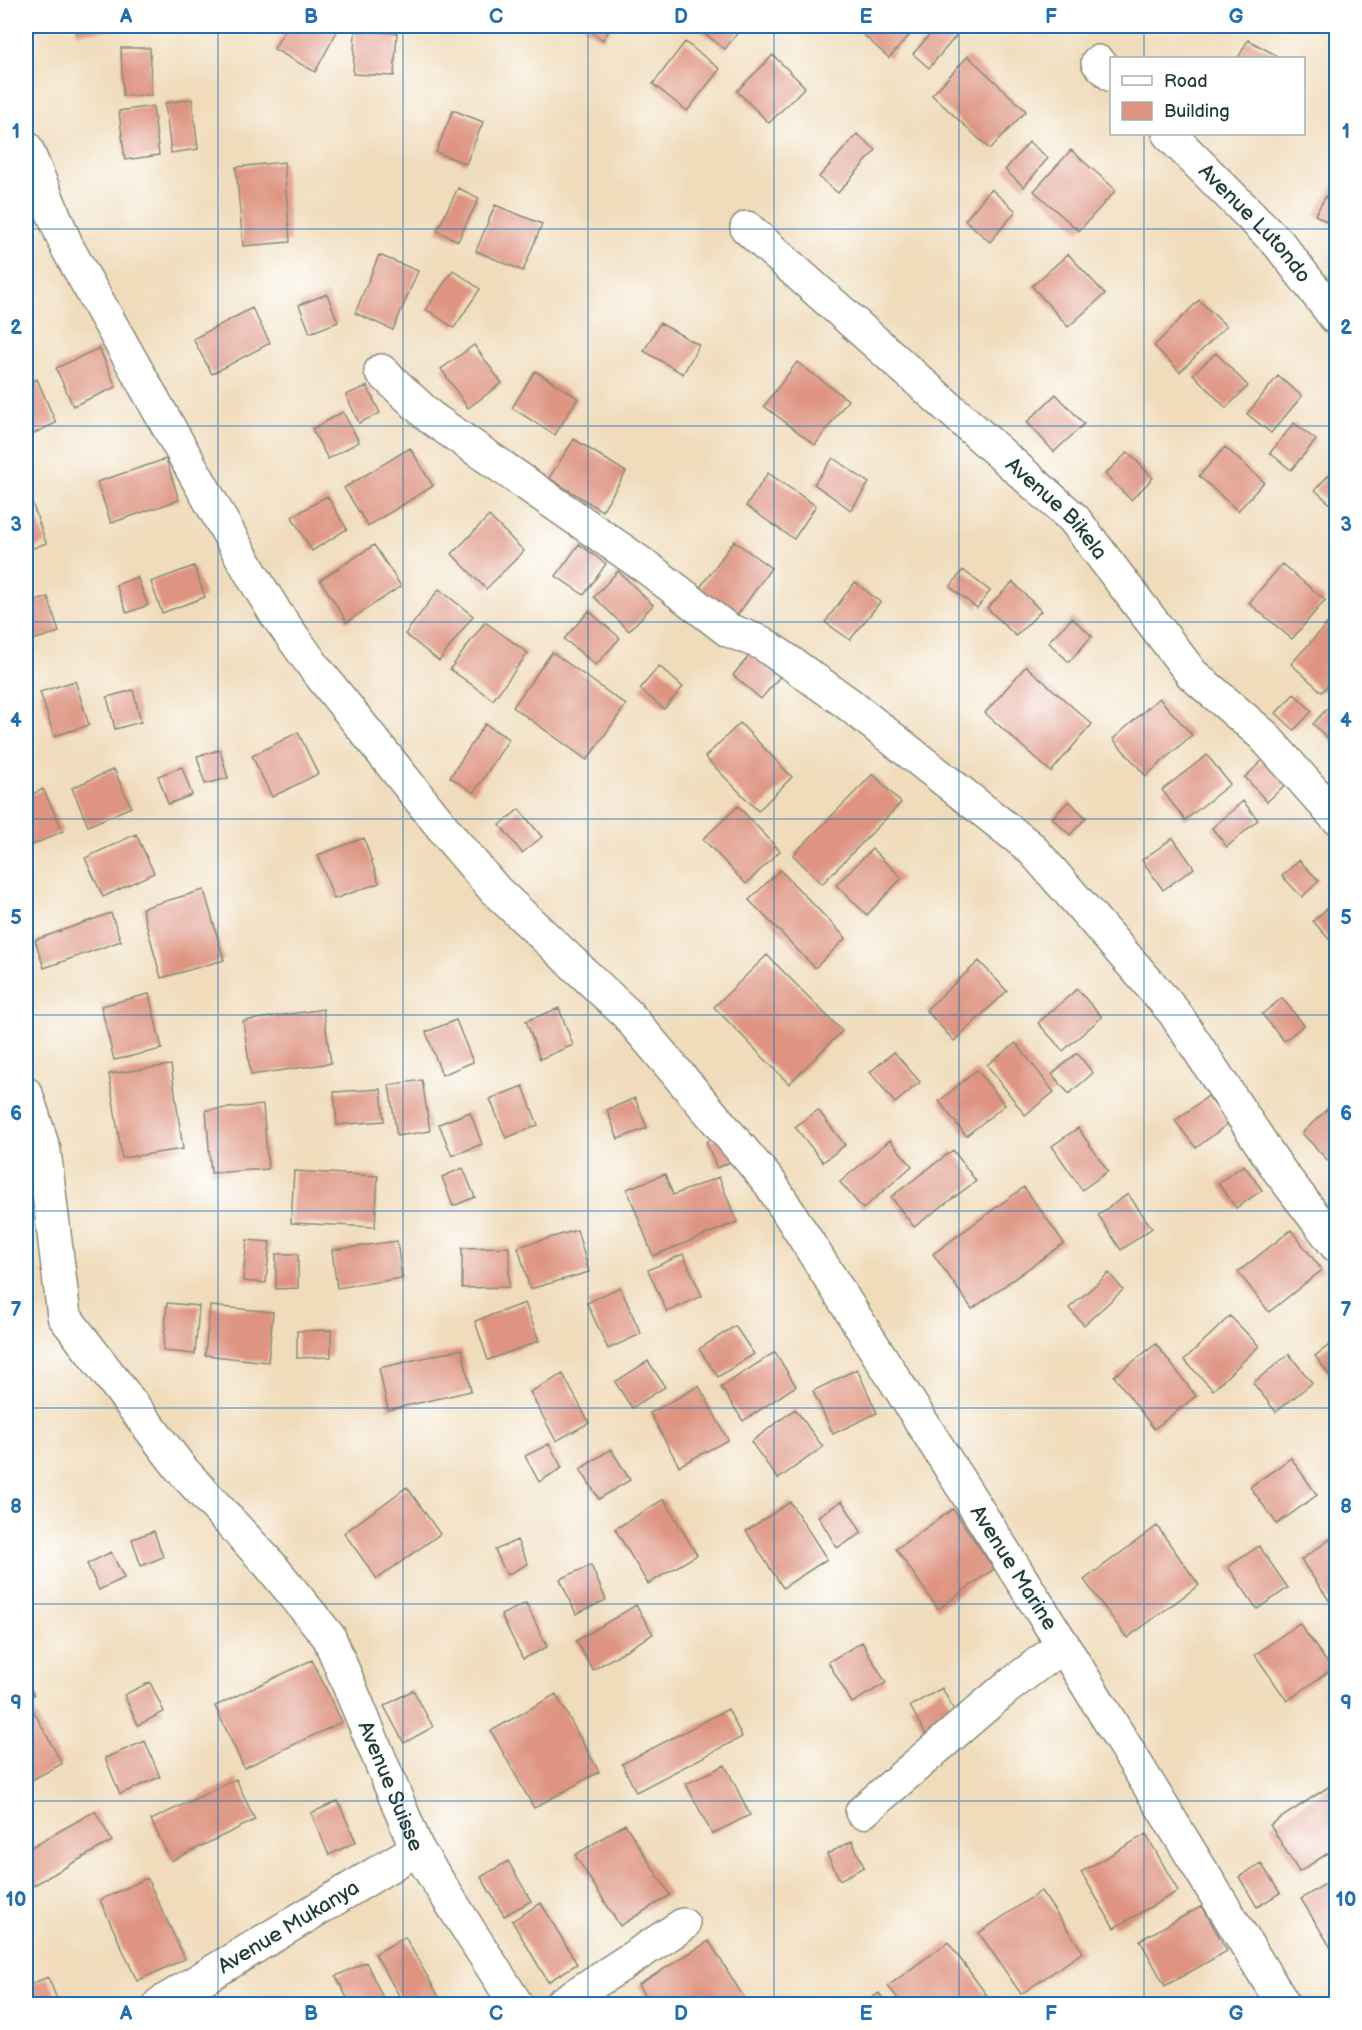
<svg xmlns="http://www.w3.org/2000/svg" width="1362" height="2030" viewBox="0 0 1362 2030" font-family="'Balsamiq Sans',sans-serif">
	<rect width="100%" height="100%" fill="#fff"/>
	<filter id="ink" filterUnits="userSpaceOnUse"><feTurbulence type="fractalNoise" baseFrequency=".0167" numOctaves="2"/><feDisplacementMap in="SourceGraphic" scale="12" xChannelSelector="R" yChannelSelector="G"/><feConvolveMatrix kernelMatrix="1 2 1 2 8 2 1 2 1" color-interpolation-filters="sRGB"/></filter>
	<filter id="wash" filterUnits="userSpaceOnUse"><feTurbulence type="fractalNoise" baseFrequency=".008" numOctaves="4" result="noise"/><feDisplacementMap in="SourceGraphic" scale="24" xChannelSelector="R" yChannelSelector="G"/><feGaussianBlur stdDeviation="1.35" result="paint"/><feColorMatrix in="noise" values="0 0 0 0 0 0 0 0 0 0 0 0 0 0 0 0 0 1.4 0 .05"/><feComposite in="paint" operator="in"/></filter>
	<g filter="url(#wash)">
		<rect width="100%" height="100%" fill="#f0dcbb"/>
		<g id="blocks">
			<path fill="#de9481" d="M76 26H121V29L76 33Z
				M287 26H340L315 72 274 49Z
				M582 26H612L603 40Z
				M698 26H743L725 49 697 28Z
				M859 26H909L914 30 889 58 856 28Z
				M937 26H944L956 36 929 68 913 54Z
				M355 31 397 33 394 76 353 74Z
				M1248 40 1276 55 1274 58H1238Z
				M685 42 720 69 687 111 653 84Z
				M121 48H150L151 95 123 96Z
				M773 55 805 87 769 123 737 91Z
				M968 56 1026 111 990 149 932 95Z
				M192 99 198 149 171 153 165 103Z
				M153 106 159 155 125 160 119 111Z
				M453 110 483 122 466 164 436 152Z
				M857 134 876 150 838 193 819 177Z
				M1029 142 1048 158 1024 187 1005 170Z
				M1071 150 1116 190 1079 231 1034 191Z
				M284 162 290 242 243 246 236 167Z
				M1336 179V227L1315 215Z
				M458 188 479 198 458 241 437 231Z
				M991 189 1016 211 990 242 965 220Z
				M495 205 542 224 523 271 476 251Z
				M1068 254 1105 294 1068 327 1032 286Z
				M379 255 418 271 393 330 355 313Z
				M453 270 480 289 454 328 426 309Z
				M327 294 338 322 310 333 299 305Z
				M1199 300 1226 326 1180 372 1154 346Z
				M252 308 270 343 212 374 193 339Z
				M660 323 699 345 683 374 644 351Z
				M474 345 502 383 468 408 441 369Z
				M99 348 116 387 73 406 56 368Z
				M1216 353 1248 386 1226 408 1193 374Z
				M797 362 848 400 815 445 764 406Z
				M535 371 578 398 555 435 512 408Z
				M1278 376 1302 396 1271 433 1247 414Z
				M37 379 56 423 26 437V384Z
				M367 386 380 413 359 423 346 395Z
				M1056 394 1084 424 1054 452 1027 422Z
				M343 412 359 442 328 459 312 429Z
				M1294 423 1316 440 1291 470 1270 453Z
				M574 439 626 472 602 511 549 478Z
				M1225 447 1264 482 1238 511 1199 476Z
				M410 448 433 486 368 526 344 488Z
				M1128 452 1153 478 1131 500 1105 474Z
				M833 458 869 483 851 510 814 484Z
				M166 459 179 500 111 523 97 482Z
				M1336 467V509L1315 490Z
				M768 473 816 506 794 539 746 506Z
				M26 485 46 543 26 551Z
				M327 496 347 529 312 551 292 517Z
				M489 516 524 551 486 589 452 554Z
				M734 541 771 568 737 616 699 589Z
				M579 544 606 564 584 595 556 576Z
				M374 545 401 586 347 622 320 580Z
				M1282 564 1325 600 1292 639 1249 603Z
				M194 566 205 597 162 613 151 582Z
				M963 570 990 591 977 608 950 587Z
				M618 571 653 605 629 631 594 597Z
				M137 577 148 605 127 613 116 585Z
				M855 582 880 602 850 640 825 622Z
				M1013 582 1041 611 1016 636 987 608Z
				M439 589 473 616 439 661 405 634Z
				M48 597 59 632 29 641 26 628V604Z
				M589 611 620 638 596 665 564 639Z
				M1335 615 1336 617V676L1322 692 1291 664Z
				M1072 618 1092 636 1069 662 1048 642Z
				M485 622 528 653 493 700 450 669Z
				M754 650 782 674 761 699 733 675Z
				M552 652 626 705 587 760 513 707Z
				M659 666 683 687 664 709 640 689Z
				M1026 666 1092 724 1051 772 985 713Z
				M75 681 89 725 54 736 40 692Z
				M133 690 141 722 115 729 107 697Z
				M1294 694 1312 711 1294 730 1276 713Z
				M1159 698 1192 735 1146 776 1113 739Z
				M1336 699V746L1313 724Z
				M740 723 792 777 758 811 705 757Z
				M485 724 509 739 474 793 450 777Z
				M298 732 318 774 272 797 252 756Z
				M220 750 228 778 205 784 197 756Z
				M1207 755 1230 784 1185 820 1162 790Z
				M1266 757 1288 782 1267 802 1245 777Z
				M182 767 192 795 168 804 158 776Z
				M114 769 131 807 88 826 72 788Z
				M873 774 901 803 822 884 793 855Z
				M43 789 63 831 26 848V797Z
				M1069 801 1086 818 1070 835 1052 818Z
				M1243 801 1258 820 1227 847 1212 828Z
				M738 806 780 851 746 884 703 839Z
				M519 809 542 837 522 853 500 825Z
				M136 834 154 873 103 897 85 858Z
				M364 838 379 883 334 899 318 855Z
				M1173 838 1194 868 1163 890 1142 860Z
				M872 849 902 878 867 915 836 885Z
				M1299 860 1319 881 1302 897 1282 876Z
				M780 870 846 938 815 968 749 900Z
				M204 890 224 960 161 978 142 908Z
				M1336 901V947L1313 921Z
				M111 913 121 941 44 968 35 940Z
				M767 955 842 1031 789 1084 714 1007Z
				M979 961 1007 991 954 1041 926 1010Z
				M1077 989 1102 1017 1063 1051 1038 1023Z
				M149 994 162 1049 114 1060 101 1006Z
				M1282 998 1304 1025 1284 1041 1262 1014Z
				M559 1008 573 1045 540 1059 526 1021Z
				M323 1009 331 1063 251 1075 243 1021Z
				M456 1020 473 1062 442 1075 426 1032Z
				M1016 1043 1054 1092 1025 1115 987 1065Z
				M894 1052 920 1082 895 1103 870 1072Z
				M1077 1053 1093 1073 1069 1094 1052 1074Z
				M171 1065 183 1149 122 1158 109 1074Z
				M977 1070 1005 1105 966 1136 939 1101Z
				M422 1080 430 1131 397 1136 389 1085Z
				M523 1086 538 1125 506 1138 490 1099Z
				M381 1089 384 1121 337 1125 334 1092Z
				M1208 1096 1229 1123 1196 1148 1175 1121Z
				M635 1098 647 1128 618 1139 607 1110Z
				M1335 1102 1336 1104V1169L1302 1133Z
				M263 1105 268 1169 211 1173 206 1110Z
				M818 1110 845 1145 823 1162 795 1127Z
				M470 1112 482 1144 452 1156 439 1124Z
				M1078 1128 1108 1171 1082 1190 1052 1146Z
				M725 1135 735 1160 717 1168 706 1142Z
				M890 1140 912 1166 863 1209 840 1182Z
				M953 1150 976 1181 914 1227 891 1197Z
				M1244 1165 1262 1190 1236 1208 1218 1183Z
				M463 1168 475 1197 453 1206 442 1177Z
				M294 1171 378 1176 375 1227 291 1223Z
				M665 1174 673 1195 719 1177 737 1222 653 1256 627 1189Z
				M1024 1187 1064 1243 972 1309 933 1254Z
				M1128 1194 1152 1228 1121 1250 1098 1215Z
				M577 1230 589 1272 530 1289 518 1247Z
				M1291 1230 1322 1270 1269 1312 1238 1272Z
				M247 1240 270 1242 266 1283 243 1281Z
				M397 1241 402 1278 337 1288 332 1250Z
				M509 1247V1287L462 1288V1248Z
				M276 1254H298V1288L276 1289Z
				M683 1254 702 1296 667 1312 648 1270Z
				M1109 1273 1123 1290 1084 1325 1069 1308Z
				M620 1287 641 1334 608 1349 587 1303Z
				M167 1303 199 1306 195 1354 163 1351Z
				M525 1303 539 1341 488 1360 475 1321Z
				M210 1306 273 1312 268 1362 205 1355Z
				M1230 1316 1259 1346 1213 1390 1184 1360Z
				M735 1326 754 1354 718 1377 699 1349Z
				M331 1330V1357L297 1358V1331Z
				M1336 1340V1384L1315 1356Z
				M1156 1344 1196 1396 1154 1429 1114 1376Z
				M462 1349 471 1391 388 1410 379 1368Z
				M775 1352 796 1386 743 1421 721 1387Z
				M1289 1354 1312 1383 1276 1412 1253 1383Z
				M648 1361 665 1387 632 1408 615 1382Z
				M857 1369 877 1413 833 1434 813 1391Z
				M563 1374 589 1423 556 1441 530 1392Z
				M699 1386 728 1440 679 1466 650 1413Z
				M795 1409 823 1447 778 1479 751 1442Z
				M549 1444 562 1468 539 1482 525 1456Z
				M611 1449 630 1480 599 1499 580 1469Z
				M1291 1458 1317 1495 1277 1524 1250 1487Z
				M407 1487 440 1534 377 1579 344 1533Z
				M664 1499 697 1555 648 1584 615 1529Z
				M842 1501 862 1533 837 1548 818 1516Z
				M790 1502 827 1559 783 1588 746 1531Z
				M953 1509 994 1569 938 1609 896 1549Z
				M1157 1526 1199 1585 1127 1638 1084 1580Z
				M154 1531 163 1557 141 1566 132 1539Z
				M1336 1535V1610L1301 1560Z
				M517 1540 528 1564 507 1575 495 1550Z
				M1259 1546 1288 1588 1257 1609 1228 1567Z
				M111 1552 124 1578 99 1590 87 1564Z
				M591 1565 606 1600 576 1614 560 1579Z
				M526 1603 547 1647 523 1659 501 1615Z
				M636 1605 653 1634 593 1670 576 1641Z
				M1299 1623 1332 1669 1287 1701 1255 1655Z
				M862 1642 886 1683 852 1703 828 1662Z
				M312 1660 342 1722 244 1768 215 1706Z
				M26 1679 34 1695 26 1699Z
				M150 1682 164 1712 138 1725 124 1695Z
				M942 1688 962 1725 930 1742 910 1706Z
				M413 1690 433 1727 404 1743 384 1706Z
				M556 1694 599 1772 534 1808 491 1731Z
				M32 1708 62 1764 26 1783V1712Z
				M728 1709 742 1737 636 1792 622 1764Z
				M145 1741 160 1777 120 1794 105 1758Z
				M725 1765 750 1815 712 1834 686 1784Z
				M236 1779 255 1820 171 1861 151 1820Z
				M1336 1782V1848L1299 1872 1270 1825Z
				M338 1801 356 1842 329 1855 311 1813Z
				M95 1811 112 1841 27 1889 26 1885V1850Z
				M625 1824 670 1895 620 1926 575 1855Z
				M1146 1834 1178 1891 1114 1928 1081 1872Z
				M852 1841 864 1867 840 1880 827 1854Z
				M508 1861 531 1901 504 1916 481 1877Z
				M1261 1863 1280 1893 1257 1907 1239 1877Z
				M1336 1877V1956L1301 1899Z
				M147 1878 185 1959 137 1981 100 1900Z
				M1041 1891 1083 1952 1021 1994 979 1933Z
				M541 1903 577 1964 548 1982 512 1921Z
				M1202 1906 1227 1951 1165 1986 1140 1940Z
				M405 1937 443 2004H404L375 1954Z
				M709 1941 748 2004H650L638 1985Z
				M948 1942 993 2004H902L888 1986Z
				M366 1962 386 2004H350L336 1976Z
				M48 1977 59 2004H29L26 1997V1986Z
				M879 1993 886 2004H862Z"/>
		</g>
	</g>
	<g filter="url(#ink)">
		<use href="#blocks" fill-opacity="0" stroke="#888c78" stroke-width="1.5"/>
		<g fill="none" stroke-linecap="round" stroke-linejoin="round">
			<defs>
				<g id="street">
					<path d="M1098 62 1112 75"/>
					<path id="s1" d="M1169 134 1279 244 1336 318"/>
					<path id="s2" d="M26 148 68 249 252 575 276 614 315 668 455 843 495 890 627 1014 770 1183 1063 1645 1283 2004"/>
					<path id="s3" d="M747 228 1074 519 1192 674 1263 735 1336 817"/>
					<path d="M381 371 430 417 649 569 728 630 762 643 846 702 1031 848 1174 1012 1278 1169 1336 1245"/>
					<path id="s4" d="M26 1094 44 1151 64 1316 182 1470 270 1565 329 1637 417 1849 516 2004"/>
					<path d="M862 1812 1005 1689 1063 1645"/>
					<path id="s5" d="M160 2004 417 1849"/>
					<path d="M561 2004 683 1925"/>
				</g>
			</defs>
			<use href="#street" stroke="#888c78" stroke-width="36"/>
			<use href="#street" stroke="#fff" stroke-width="33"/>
		</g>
	</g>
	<path fill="none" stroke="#1f6fb2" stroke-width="1.5" stroke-opacity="0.55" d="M218 26V2004M403 26V2004M588 26V2004M774 26V2004M959 26V2004M1144 26V58M1144 134V2004M26 229H1336M26 426H1336M26 622H1336M26 819H1336M26 1015H1336M26 1211H1336M26 1408H1336M26 1604H1336M26 1801H1336"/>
	<g text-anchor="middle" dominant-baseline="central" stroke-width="4.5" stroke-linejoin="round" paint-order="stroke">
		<g font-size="21" fill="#1f3d34" stroke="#fff">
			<text stroke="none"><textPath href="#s1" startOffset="124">Avenue Lutondo</textPath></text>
			<text stroke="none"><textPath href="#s3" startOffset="418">Avenue Bikela</textPath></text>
			<text stroke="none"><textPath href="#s2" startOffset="1740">Avenue Marine</textPath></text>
			<text stroke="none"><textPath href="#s4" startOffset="804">Avenue Suisse</textPath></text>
			<text stroke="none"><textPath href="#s5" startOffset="150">Avenue Mukanya</textPath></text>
		</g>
	</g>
	<rect width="1362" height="2030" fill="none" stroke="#fff" stroke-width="66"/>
	<rect x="1110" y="57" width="195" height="78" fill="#ffffff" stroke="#a5b1ae" stroke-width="1.5"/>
	<rect x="1122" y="76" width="30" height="9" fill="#ffffff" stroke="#a5b1ae" stroke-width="1.5"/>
	<text x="1164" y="87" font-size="18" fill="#1f3d34">Road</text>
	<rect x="1122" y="102" width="30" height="18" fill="#de9481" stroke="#a5b1ae" stroke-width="1.5"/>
	<text x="1164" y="117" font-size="18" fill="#1f3d34">Building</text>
	<rect x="33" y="33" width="1296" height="1964" fill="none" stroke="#1f6fb2" stroke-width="2"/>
	<g font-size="20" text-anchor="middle" font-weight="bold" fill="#1f6fb2">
		<text x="126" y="23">A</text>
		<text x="311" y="23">B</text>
		<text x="496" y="23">C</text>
		<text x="681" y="23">D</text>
		<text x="866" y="23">E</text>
		<text x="1051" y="23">F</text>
		<text x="1236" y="23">G</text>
		<text x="16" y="138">1</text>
		<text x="1346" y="138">1</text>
		<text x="16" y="334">2</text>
		<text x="1346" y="334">2</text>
		<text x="16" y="531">3</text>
		<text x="1346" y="531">3</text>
		<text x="16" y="727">4</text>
		<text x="1346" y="727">4</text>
		<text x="16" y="924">5</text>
		<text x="1346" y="924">5</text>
		<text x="16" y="1120">6</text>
		<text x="1346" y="1120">6</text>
		<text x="16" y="1316">7</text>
		<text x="1346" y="1316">7</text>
		<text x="16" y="1513">8</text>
		<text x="1346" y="1513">8</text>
		<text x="16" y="1709">9</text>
		<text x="1346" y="1709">9</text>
		<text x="16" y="1906">10</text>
		<text x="1346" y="1906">10</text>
		<text x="126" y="2020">A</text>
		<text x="311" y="2020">B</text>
		<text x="496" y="2020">C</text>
		<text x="681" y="2020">D</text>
		<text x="866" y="2020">E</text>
		<text x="1051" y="2020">F</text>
		<text x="1236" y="2020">G</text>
	</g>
</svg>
